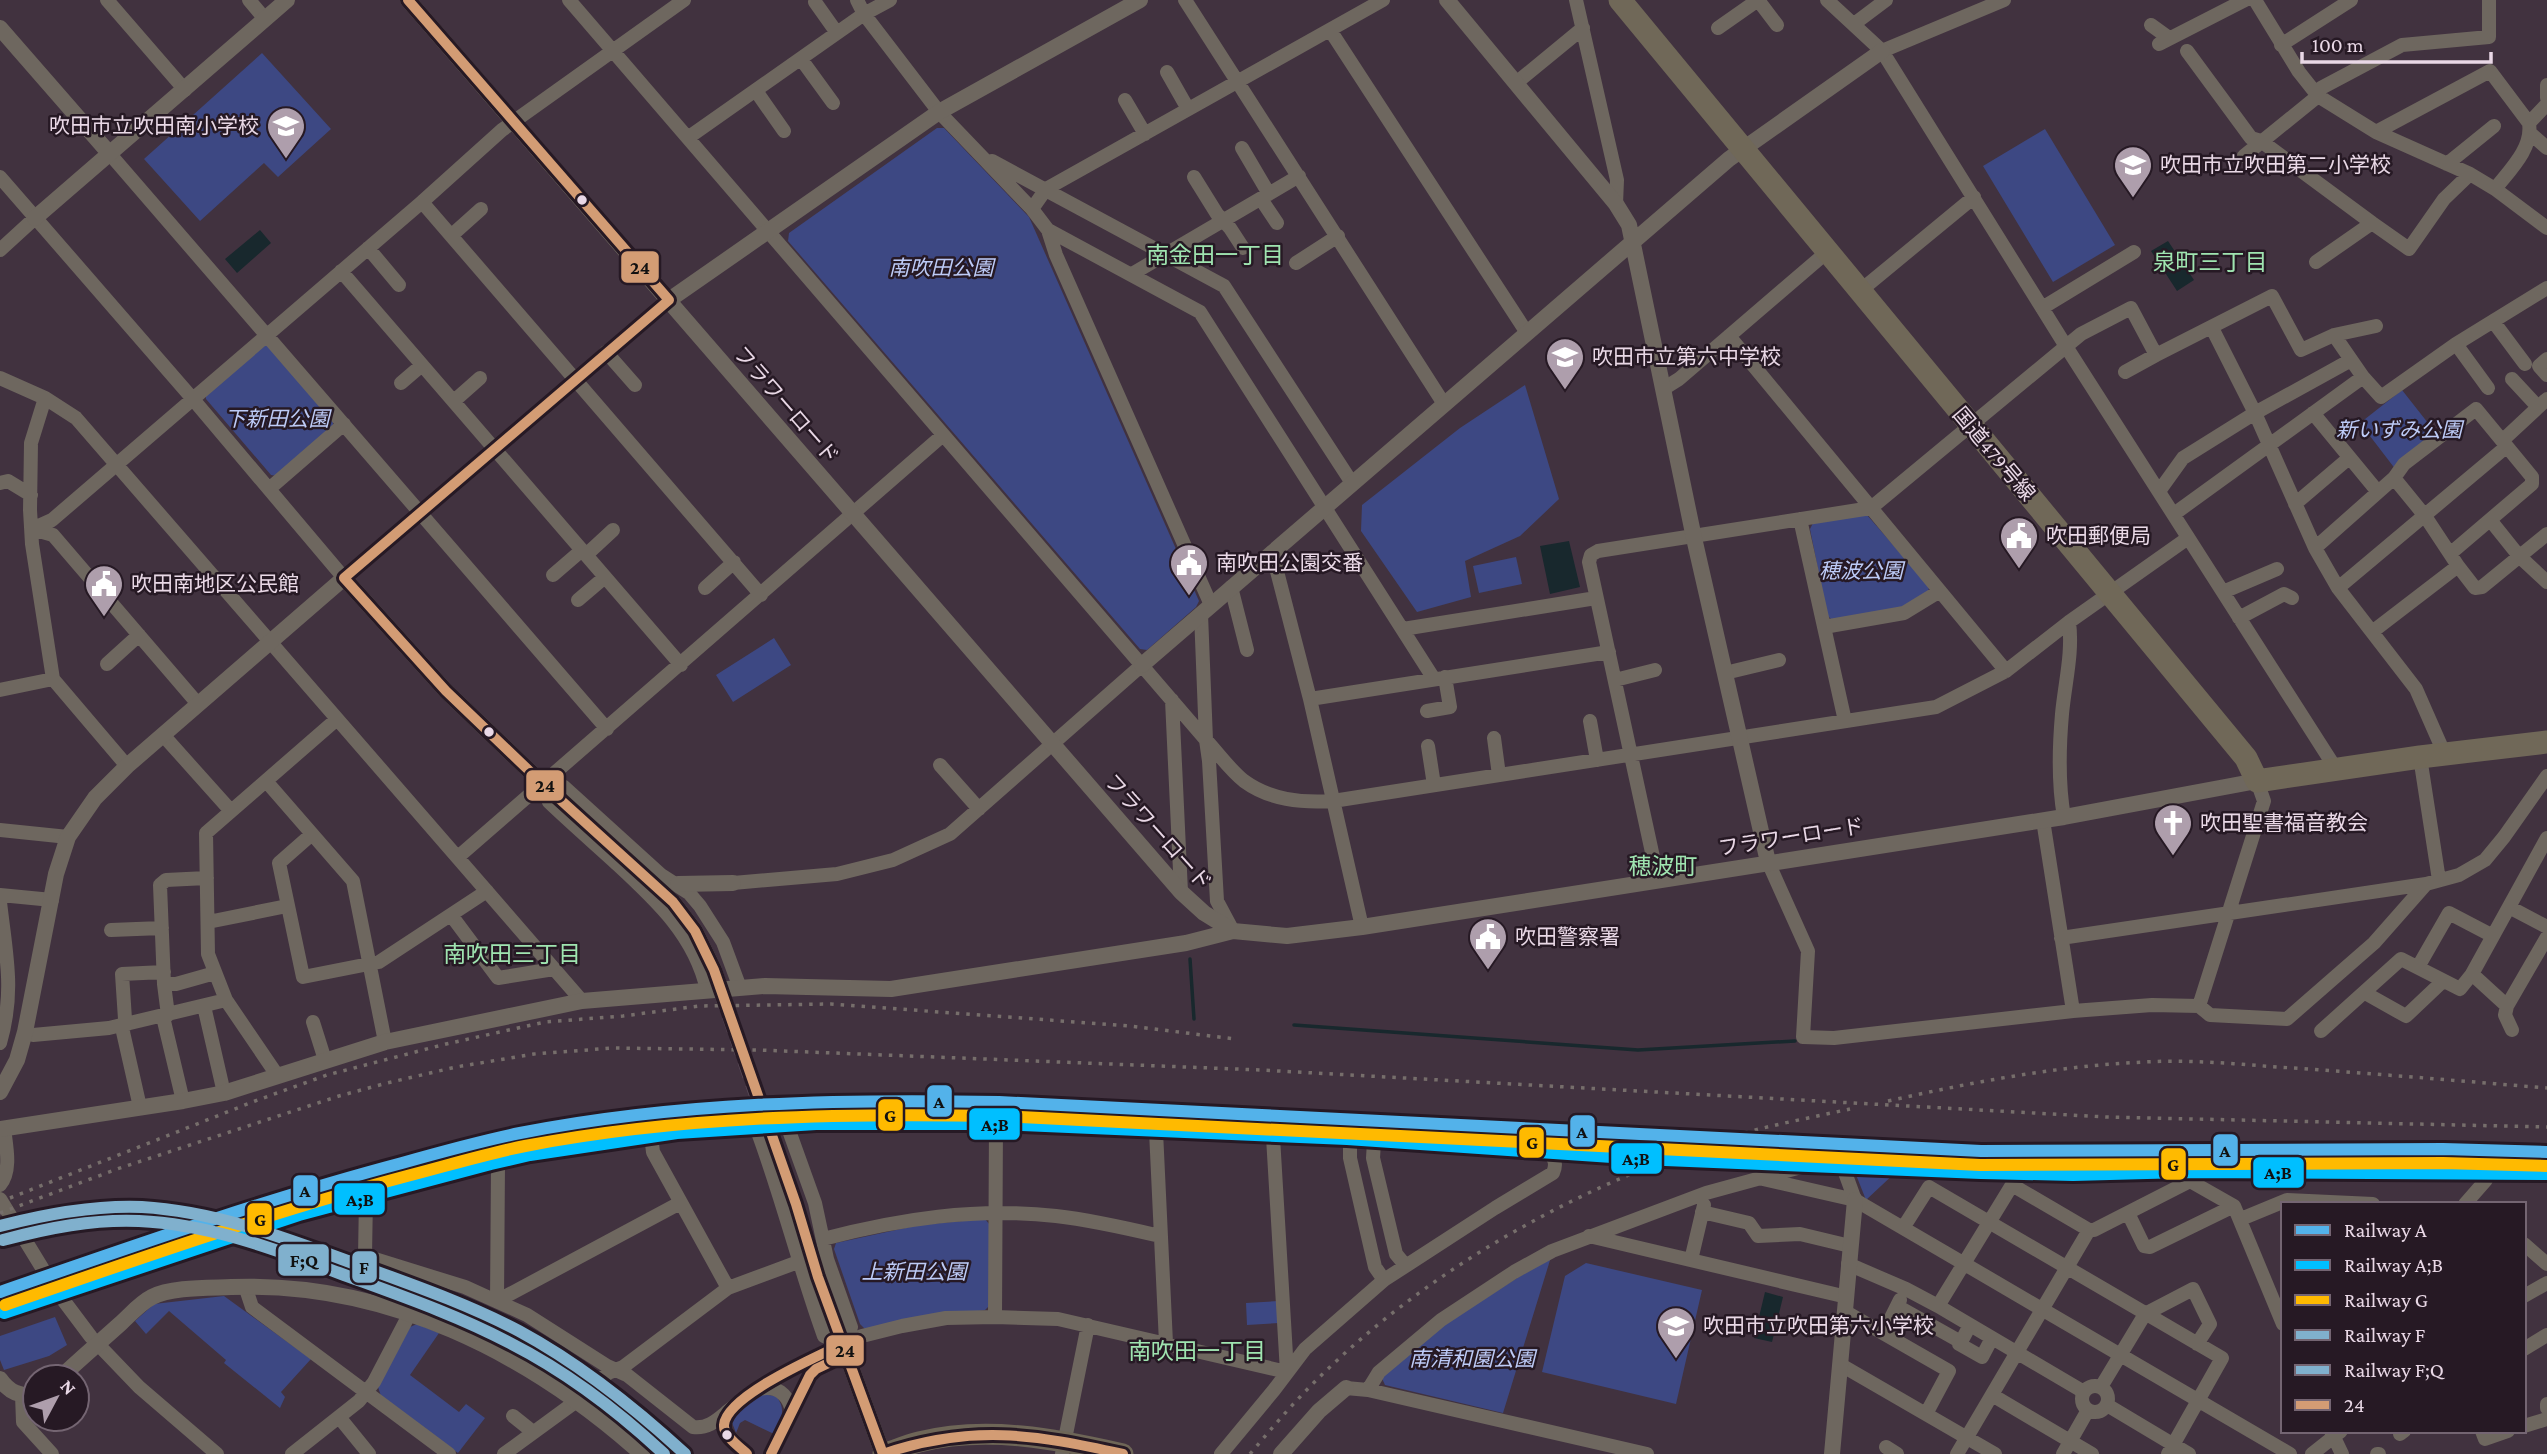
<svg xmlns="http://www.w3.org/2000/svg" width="2547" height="1454" viewBox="0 0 2547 1454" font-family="'Crimson Pro','Noto Sans JP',serif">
	<rect width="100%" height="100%" fill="#41323f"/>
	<path fill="#3d4883" d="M262 53 331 129 278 177 264 163 200 221 144 159Z
		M937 128H944L1029 217 1199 601 1196 607 1147 650 1140 649 788 241 789 233Z
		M2045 129 2115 245 2053 282 1983 166Z
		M260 346H269L333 421V428L277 476 271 475 206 399V393Z
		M1525 385 1559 499 1520 536 1465 561 1471 597 1417 612 1361 531 1362 505 1460 428Z
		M2402 390 2439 437 2396 470 2360 423Z
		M1867 515 1929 586 1928 594 1902 609 1833 621 1827 615 1810 529 1813 523Z
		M1516 557 1522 584 1479 593 1473 566Z
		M774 638 791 665 733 702 716 675Z
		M1851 1162 1895 1165 1897 1171 1866 1200Z
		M985 1219 990 1225V1305L985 1310 865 1329 860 1324 834 1249 836 1243 919 1225Z
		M1551 1257 1503 1413 1385 1385 1381 1376 1445 1323Z
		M1586 1263 1702 1290 1676 1404 1542 1372 1565 1276Z
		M224 1296 311 1359 281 1392 285 1397 280 1408 224 1363 226 1360 169 1311 146 1334 135 1321 154 1304Z
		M1278 1301 1279 1323 1247 1325 1246 1303Z
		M55 1317 67 1345 49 1356 4 1370 0 1360V1336Z
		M417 1324 439 1333 410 1375 459 1412 466 1404 485 1418 458 1453 381 1396 378 1387 410 1327Z
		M761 1394 776 1396C787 1410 781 1419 774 1434L745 1420 740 1423 736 1433 731 1420 734 1413Z"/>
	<path fill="#18282d" d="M260 230 271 243 237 273 225 259Z
		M2168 241 2194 280 2177 291 2151 251Z
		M1569 541 1580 587 1550 594 1540 546Z
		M1765 1292 1783 1297 1772 1342 1754 1338Z"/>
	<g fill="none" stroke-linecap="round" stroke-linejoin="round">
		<path stroke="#18282d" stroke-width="3.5" d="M1190 959 1194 1019
			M1294 1025 1638 1050 1795 1041"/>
		<path stroke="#5a4b58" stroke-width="16" stroke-dasharray="16 8" stroke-linecap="butt" d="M714 970 772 1139"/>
		<path stroke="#6e675f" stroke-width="14" d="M107 0 185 90
			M249 0 265 19
			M569 0 1206 740C1218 753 1230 770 1244 781 1270 800 1301 803 1333 801L1936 707 2006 671 2069 622 2188 538
			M857 0 864 14 939 112 1032 209 1048 230 1056 255 1211 605
			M1185 0 1444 404
			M1576 0 1617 180 1616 204
			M1758 0 1777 25
			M1827 0 1882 51 2067 348 2336 769
			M2255 0 2299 72 2318 96 2376 132 2470 174 2495 189 2547 228
			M815 2 837 33
			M1854 24 1886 0
			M2151 25 2169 38
			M1718 28 1758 0
			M1330 30 1527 333
			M2159 44 2245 0
			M2281 45 2351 0
			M1882 51 2004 0
			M2187 51 2251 138 2261 141 2372 223
			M801 59 833 103
			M1167 72 1188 109
			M1516 83 1583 28
			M2547 85V98
			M756 91 784 131
			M1125 100 1145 134
			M2376 132 2490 71 2529 123 2547 104
			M2531 134 2547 148
			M689 137 864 14 890 0
			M1242 148 1269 194
			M109 153 607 729
			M2244 156 2318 96 2321 88 2402 45 2489 37V0
			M992 161 1224 286 1352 483
			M2447 164 2494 126
			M0 177 192 398 344 578 669 300
			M1194 177 1217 214 1230 228 1243 248
			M2495 189C2510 170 2533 148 2529 123
			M1261 199 1277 223
			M422 202 761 595
			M1032 209 1046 189 1383 0
			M1048 230 1200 312 1434 679
			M452 235 481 209
			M368 248 399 285
			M0 250 35 218
			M2316 262 2372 223 2409 249 2444 199 2470 174
			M1296 263 1338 236
			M341 271 681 665
			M1132 274 1299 176
			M1860 291 1974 197
			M2042 308 2134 252
			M2493 321 2525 364
			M2212 328 2255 413 2315 548 2338 588 2416 689 2445 755
			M2334 335 2363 377 2381 397 2456 344 2547 288
			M1729 336 2006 671
			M2456 344 2488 388
			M606 352 635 385
			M2547 359 2539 366 2547 375
			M2125 372 2156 355
			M0 378 45 398 76 418 582 1001
			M2512 379 2538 407
			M401 383 422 365
			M1663 389 1679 379 1827 252
			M45 398 31 443 30 510 32 544 53 679 127 766
			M454 401 480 378
			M2313 413 2378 492
			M2503 440 2547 399
			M0 483 8 481 31 495
			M269 489 344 424
			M2160 490 2183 458 2255 413 2351 360
			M2295 504 2349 458
			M2174 514 2363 377
			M1800 519 1845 721
			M2491 521 2519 556 2547 582
			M32 529 52 520 422 202 502 130 684 0
			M32 529 53 535 198 704
			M2315 548 2394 478
			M1272 552 1310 699 1362 927
			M2451 553 2532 484V477L2476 409 2404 464 2394 478 2425 516 2458 566
			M586 555 613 530
			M553 575 582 550
			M1231 587 1247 650
			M705 588 734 562
			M2338 588 2506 447
			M2223 592 2277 569
			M578 600 605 577
			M1201 614 1206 740 1209 761 1217 901 1233 931
			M2239 618 2284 594 2292 598
			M1824 627 1904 613 1940 591
			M1403 629 1596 598
			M2372 632 2458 566 2475 588 2482 587 2547 534
			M107 664 139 635
			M1725 673 1779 660
			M1615 680 1655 670
			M0 690 53 679
			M1310 699 1609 652
			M1172 700 1181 892
			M1427 711 1450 707 1445 677
			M1590 721 1597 760
			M163 735 231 811
			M1494 738 1499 775
			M1428 746 1434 785
			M2420 757 2439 880
			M940 765 979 809
			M266 781 353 881 385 1042
			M543 784 564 787 661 875 689 893 700 906 723 942 740 988
			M543 784 549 802C571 823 594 843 617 864 657 901 695 936 707 990
			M2064 817C2058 783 2059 748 2062 714 2065 682 2073 653 2069 622
			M2043 820 2073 1011
			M0 830 68 837
			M312 834 279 863 303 977 379 962 487 891
			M458 857 943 435
			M1768 862 1808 951 1803 1037 1834 1038 2073 1011 2152 1005 2199 1006 2210 1015 2287 1019 2374 943 2426 884 2459 875 2485 860 2504 837 2547 776
			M1658 880 1589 562 1591 555 1598 551 1871 508 2081 334 2131 308 2156 355 2272 296 2301 350 2334 335 2376 326
			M733 883 837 874 893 860 950 834 1142 665
			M0 895 52 900
			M0 902C6 955 15 991 0 1043
			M2509 907 2547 927
			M451 915 498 978 554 969
			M208 922 287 906
			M111 930 162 928
			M2061 938 2426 884
			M2418 967 2449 913 2493 936
			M2472 974 2547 838
			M164 984H176L215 973
			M2365 993 2406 1016 2443 981
			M204 1006 224 1093
			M2199 1006 2264 801 2257 781
			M2507 1006 2505 1015 2512 1030
			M168 1015 164 984 160 885 166 880 207 878
			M163 1017 183 1101
			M313 1022 325 1060
			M2321 1031 2401 959 2460 989 2472 974 2507 1006 2547 937
			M25 1032 33 1035 109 1028 226 1000
			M277 1075 226 1000 208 954 206 833 337 719
			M140 1107 123 1032 125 1019 122 974 164 972
			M787 1125 815 1203 827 1259 851 1327 843 1344
			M756 1127C782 1196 799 1267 824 1336L843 1344
			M1156 1131 1166 1343
			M651 1135 653 1152 728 1288
			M1273 1137 1287 1372
			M1350 1141V1158L1375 1267 1384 1280
			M1374 1142 1373 1158 1396 1254 1405 1265
			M498 1164 497 1301 680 1203
			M1763 1179 1855 1200 2290 1454
			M0 1185C12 1170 6 1146 4 1128
			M0 1199 55 1289 91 1337 139 1387 217 1454
			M2287 1200 2373 1204
			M2465 1204 2486 1180
			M1702 1212 1749 1223 1758 1236 1800 1234 1850 1246
			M2128 1213 2144 1246 2150 1247 2234 1206
			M2241 1219 2287 1200 2289 1204
			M1903 1228 1929 1187 2222 1358 2168 1454
			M1589 1236 1847 1297
			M823 1239C899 1219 977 1207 1056 1216 1091 1220 1126 1228 1160 1236
			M2524 1244 2547 1264
			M1691 1260 1704 1205
			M1848 1264 1906 1289 1938 1306 2084 1392
			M245 1286 252 1307 449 1454
			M2524 1296 2547 1283
			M379 1303 391 1264
			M1897 1306 1961 1342 1970 1325
			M1938 1306 2012 1185 2089 1230
			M1846 1312 1949 1371 1926 1414
			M995 1317 996 1124
			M1884 1332 1900 1300
			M1961 1342 1959 1344 1982 1357 1992 1338
			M2524 1349 2547 1335
			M1841 1365 1995 1454
			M2082 1399a13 13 0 1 1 26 0a13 13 0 1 1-26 0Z
			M2101 1387 2145 1314 2193 1289 2210 1324 2197 1344
			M1346 1388 1368 1390 1647 1454
			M759 1389C776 1385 788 1394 792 1411
			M1368 1390 1379 1372 1441 1320 1514 1272 1552 1251 1706 1193 1816 1163 1843 1167 1855 1200
			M22 1395 23 1422 52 1454
			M1992 1395 2092 1454
			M2547 1404V1408
			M2107 1405 2189 1454
			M728 1411C717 1420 708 1429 693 1427L627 1375 607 1366 527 1315 465 1287 365 1256 366 1197C460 1173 554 1146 651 1135 808 1119 964 1123 1122 1129 1263 1135 1404 1144 1545 1152 1555 1155 1557 1164 1553 1173L1495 1208 1384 1280 1305 1349 1274 1390 1221 1454
			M513 1416 533 1432
			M339 1417 369 1454
			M2524 1426 2547 1419
			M2331 1431 2342 1454
			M2482 1431 2485 1439 2508 1431
			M2400 1434 2404 1431
			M1886 1447 1897 1454
			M292 1454 359 1401 374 1382 410 1313
			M504 1454 582 1397 608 1373 623 1367 728 1288 798 1262
			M747 1454 728 1435 724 1427 728 1411 743 1399 775 1378 843 1344 862 1336 902 1326 946 1318 995 1317 1058 1319 1287 1372
			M771 1454 810 1375 816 1369 848 1355
			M1062 1454 1088 1325
			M1957 1454 2089 1230H2094L2190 1181 2234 1206 2283 1324
			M2063 1454 2088 1410
			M2312 1454 2341 1431
			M2377 1454H2379"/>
		<path stroke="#6e675f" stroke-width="16" d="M408 0 1181 892 1204 913 1233 931 1287 936 1362 927 2064 817 2257 781
			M1447 0 1616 204 1629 225 1694 538 1768 862
			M0 28 109 153
			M35 218 287 0
			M669 300 939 112 1140 0
			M1142 665 1729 159 1882 51
			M678 884 733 883
			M0 1092 17 1060 25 1032 56 874 68 837 95 798 127 766 344 578 446 691 543 784 673 902 695 931 714 970
			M0 1129 183 1101 224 1093 385 1042 582 1001 765 986 891 989 1186 943 1233 931
			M773 1141 818 1277 883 1454
			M61 1377C80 1359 100 1342 120 1324 130 1315 140 1303 152 1297 171 1287 209 1288 231 1287 386 1281 528 1352 642 1454
			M0 1379C9 1392 20 1397 35 1395
			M1281 1454 1319 1411 1346 1388
			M1832 1454 1855 1200"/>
		<path stroke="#6e6657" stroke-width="21" d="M883 1454C895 1450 907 1445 919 1442 986 1425 1057 1439 1123 1454"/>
		<path stroke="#706858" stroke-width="23" d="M1620 0 2246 758 2257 781 2420 757 2547 742"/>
		<path stroke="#766e6b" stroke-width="3.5" stroke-dasharray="3.5 7" stroke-linecap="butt" d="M1888 1101C1973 1082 2057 1066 2145 1062 2194 1059 2244 1065 2293 1068 2378 1074 2462 1081 2547 1088
			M10 1198 255 1101 327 1075 446 1044 545 1022 623 1016 699 1006 831 1004 1130 1026 1235 1039
			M0 1213 117 1169 339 1096 387 1083 456 1067 534 1054 613 1048 758 1050 1261 1070 2106 1117 2547 1127
			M1250 1454C1266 1435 1282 1416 1299 1398 1388 1304 1499 1232 1617 1180 1652 1165 1689 1149 1726 1138 1766 1126 1809 1118 1850 1109"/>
		<defs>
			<path id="bus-1" d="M408 0 669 300 344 578 446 691 543 784 673 902 695 931 714 970 796 1204 818 1277 883 1454C971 1424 1034 1434 1123 1454
				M747 1454C740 1447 723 1436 724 1425 726 1396 818 1356 843 1344
				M771 1454 810 1375 816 1369 837 1359"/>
		</defs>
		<use href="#bus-1" stroke="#261924" stroke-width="16"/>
		<use href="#bus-1" stroke="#d39c74" stroke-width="10"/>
		<defs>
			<path id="rail-1" d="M0 1292C133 1246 266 1199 402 1163 441 1152 481 1141 520 1133 678 1102 839 1099 999 1102L1981 1151 2443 1149 2547 1152"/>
			<path id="rail-2" d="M4 1313 299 1215 491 1164 530 1155 677 1133 816 1124H1000L1347 1139 1641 1159 1981 1173 2073 1175 2184 1172 2547 1174"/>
			<path id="rail-3" d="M5 1305C138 1259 271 1212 407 1176 446 1166 485 1154 525 1146 681 1116 840 1113 999 1116L1980 1165 2443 1163 2547 1166"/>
			<path id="rail-4" d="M0 1226C46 1214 94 1205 142 1207 211 1211 277 1235 342 1259 401 1281 462 1301 519 1331 580 1364 634 1407 685 1454"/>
			<path id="rail-5" d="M3 1240C48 1228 93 1219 139 1221 209 1224 274 1249 339 1273 396 1294 455 1314 510 1343 567 1372 618 1411 664 1454"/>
		</defs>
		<use href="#rail-1" stroke="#261924" stroke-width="18"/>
		<use href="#rail-2" stroke="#261924" stroke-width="18"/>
		<use href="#rail-3" stroke="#261924" stroke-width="18"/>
		<use href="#rail-4" stroke="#261924" stroke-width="18"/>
		<use href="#rail-5" stroke="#261924" stroke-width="18"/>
		<use href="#rail-1" stroke="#53b2ea" stroke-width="12"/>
		<use href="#rail-2" stroke="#00bfff" stroke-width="12"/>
		<use href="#rail-3" stroke="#ffba00" stroke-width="12"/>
		<use href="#rail-4" stroke="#80b0cd" stroke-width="12"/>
		<use href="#rail-5" stroke="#80b0cd" stroke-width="12"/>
	</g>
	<defs>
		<symbol id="school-pin" viewBox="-11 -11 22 30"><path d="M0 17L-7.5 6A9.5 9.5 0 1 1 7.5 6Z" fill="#ae9eac" stroke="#261924"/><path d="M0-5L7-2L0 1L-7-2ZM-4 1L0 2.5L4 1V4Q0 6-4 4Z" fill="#fff"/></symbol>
		<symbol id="civic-pin" viewBox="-11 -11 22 30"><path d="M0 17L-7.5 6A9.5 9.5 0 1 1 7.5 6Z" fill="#ae9eac" stroke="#261924"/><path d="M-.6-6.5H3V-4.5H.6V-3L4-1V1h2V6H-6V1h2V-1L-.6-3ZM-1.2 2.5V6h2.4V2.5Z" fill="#fff"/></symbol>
		<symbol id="church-pin" viewBox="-11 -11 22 30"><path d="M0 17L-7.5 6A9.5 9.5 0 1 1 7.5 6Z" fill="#ae9eac" stroke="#261924"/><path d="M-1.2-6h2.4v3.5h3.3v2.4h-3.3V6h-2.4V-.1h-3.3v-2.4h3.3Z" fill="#fff"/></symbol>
	</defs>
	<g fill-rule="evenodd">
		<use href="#school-pin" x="264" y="104" width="44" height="60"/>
		<use href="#school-pin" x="2111" y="143" width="44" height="60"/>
		<use href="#school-pin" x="1543" y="335" width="44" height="60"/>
		<use href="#civic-pin" x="1997" y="514" width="44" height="60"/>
		<use href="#civic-pin" x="1167" y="541" width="44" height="60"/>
		<use href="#civic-pin" x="82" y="562" width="44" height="60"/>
		<use href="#church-pin" x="2151" y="801" width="44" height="60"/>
		<use href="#civic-pin" x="1466" y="915" width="44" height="60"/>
		<use href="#school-pin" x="1654" y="1304" width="44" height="60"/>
	</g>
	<g fill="#e9d8e6" stroke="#261924" stroke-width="2.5">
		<circle cx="582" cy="200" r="6"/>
		<circle cx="489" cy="732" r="6"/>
		<circle cx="727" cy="1435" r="6"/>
	</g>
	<g text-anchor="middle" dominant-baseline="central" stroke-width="5" stroke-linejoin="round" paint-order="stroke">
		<g font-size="21" fill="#e9d8e6" stroke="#261924" text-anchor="start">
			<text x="259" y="126" text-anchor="end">吹田市立吹田南小学校</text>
			<text x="2160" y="165">吹田市立吹田第二小学校</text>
			<text x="1592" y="357">吹田市立第六中学校</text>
			<text x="2046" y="536">吹田郵便局</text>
			<text x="1216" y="563">南吹田公園交番</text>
			<text x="131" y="584">吹田南地区公民館</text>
			<text x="2200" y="823">吹田聖書福音教会</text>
			<text x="1515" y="937">吹田警察署</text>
			<text x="1703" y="1326">吹田市立吹田第六小学校</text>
		</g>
		<g font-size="21" font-style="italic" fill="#bdcbf7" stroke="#261924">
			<text x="941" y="268">南吹田公園</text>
			<text x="277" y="419">下新田公園</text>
			<text x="2399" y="430">新いずみ公園</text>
			<text x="1861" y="571">穂波公園</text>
			<text x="914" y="1272">上新田公園</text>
			<text x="1472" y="1359">南清和園公園</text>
		</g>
		<g font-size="21" fill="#e9d8e6" stroke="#261924">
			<text transform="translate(786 405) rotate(49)">フラワーロード</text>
			<text transform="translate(1994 454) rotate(50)">国道479号線</text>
			<text transform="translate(1158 832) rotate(48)">フラワーロード</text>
			<text transform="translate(1791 837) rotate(-9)">フラワーロード</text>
		</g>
		<g font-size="23" fill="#9fe4b0" stroke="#261924">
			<text x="1215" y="255">南金田一丁目</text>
			<text x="2210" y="262">泉町三丁目</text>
			<text x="1663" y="866">穂波町</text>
			<text x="512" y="954">南吹田三丁目</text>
			<text x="1197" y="1351">南吹田一丁目</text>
		</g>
	</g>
	<g stroke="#261924" stroke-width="2.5">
		<rect x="620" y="250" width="40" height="34" rx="7" fill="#d39c74"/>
		<rect x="525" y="769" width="40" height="33" rx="7" fill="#d39c74"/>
		<rect x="926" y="1084" width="27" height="34" rx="7" fill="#53b2ea"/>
		<rect x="877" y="1098" width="27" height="34" rx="7" fill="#ffba00"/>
		<rect x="968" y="1107" width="53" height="34" rx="7" fill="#00bfff"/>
		<rect x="1569" y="1114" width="27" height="34" rx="7" fill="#53b2ea"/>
		<rect x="1518" y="1126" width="27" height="33" rx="7" fill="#ffba00"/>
		<rect x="2212" y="1133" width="27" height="34" rx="7" fill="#53b2ea"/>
		<rect x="1610" y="1142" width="53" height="33" rx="7" fill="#00bfff"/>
		<rect x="2160" y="1147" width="27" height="34" rx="7" fill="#ffba00"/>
		<rect x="2252" y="1156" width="53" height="33" rx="7" fill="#00bfff"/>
		<rect x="292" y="1174" width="27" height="33" rx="7" fill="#53b2ea"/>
		<rect x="333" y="1182" width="53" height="34" rx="7" fill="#00bfff"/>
		<rect x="246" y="1202" width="27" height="34" rx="7" fill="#ffba00"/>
		<rect x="277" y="1243" width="53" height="34" rx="7" fill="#80b0cd"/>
		<rect x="351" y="1250" width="27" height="34" rx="7" fill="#80b0cd"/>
		<rect x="825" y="1334" width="40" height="33" rx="7" fill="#d39c74"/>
	</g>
	<g font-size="19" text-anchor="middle" font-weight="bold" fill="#111">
		<text x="640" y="274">24</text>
		<text x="545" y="792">24</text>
		<text x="939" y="1108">A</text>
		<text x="890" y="1122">G</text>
		<text x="995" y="1131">A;B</text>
		<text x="1582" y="1138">A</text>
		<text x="1532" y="1149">G</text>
		<text x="2225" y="1157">A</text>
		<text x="1636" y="1165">A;B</text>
		<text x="2173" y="1171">G</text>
		<text x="2278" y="1179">A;B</text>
		<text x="305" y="1197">A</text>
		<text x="360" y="1206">A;B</text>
		<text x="260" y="1226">G</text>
		<text x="304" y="1267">F;Q</text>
		<text x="364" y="1274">F</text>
		<text x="845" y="1357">24</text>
	</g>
	<rect x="2281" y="1202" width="245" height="231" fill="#261924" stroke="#746572" stroke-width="2"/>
	<rect x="2295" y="1225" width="35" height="10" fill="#53b2ea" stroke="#746572" stroke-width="2"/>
	<text x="2344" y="1237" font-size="21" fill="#e9d8e6">Railway A</text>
	<rect x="2295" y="1260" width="35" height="10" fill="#00bfff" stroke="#746572" stroke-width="2"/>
	<text x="2344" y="1272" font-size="21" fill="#e9d8e6">Railway A;B</text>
	<rect x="2295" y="1295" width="35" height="10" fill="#ffba00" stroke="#746572" stroke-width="2"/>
	<text x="2344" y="1307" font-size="21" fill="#e9d8e6">Railway G</text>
	<rect x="2295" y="1330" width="35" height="10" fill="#80b0cd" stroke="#746572" stroke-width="2"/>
	<text x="2344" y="1342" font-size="21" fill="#e9d8e6">Railway F</text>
	<rect x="2295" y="1365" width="35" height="10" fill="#80b0cd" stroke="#746572" stroke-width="2"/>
	<text x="2344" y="1377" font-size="21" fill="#e9d8e6">Railway F;Q</text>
	<rect x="2295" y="1400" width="35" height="10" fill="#d39c74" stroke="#746572" stroke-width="2"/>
	<text x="2344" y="1412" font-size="21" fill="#e9d8e6">24</text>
	<g transform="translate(56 1398) rotate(49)"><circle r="33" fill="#261924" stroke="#746572" stroke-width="2"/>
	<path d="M0-5L12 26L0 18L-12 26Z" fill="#ae9eac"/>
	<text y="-10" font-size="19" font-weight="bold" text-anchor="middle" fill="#e9d8e6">N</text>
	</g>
	<path d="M2302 52v10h189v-10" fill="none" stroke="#e9d8e6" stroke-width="3.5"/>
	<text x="2312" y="52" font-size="21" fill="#e9d8e6" stroke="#261924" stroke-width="5" paint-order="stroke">100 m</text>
</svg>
